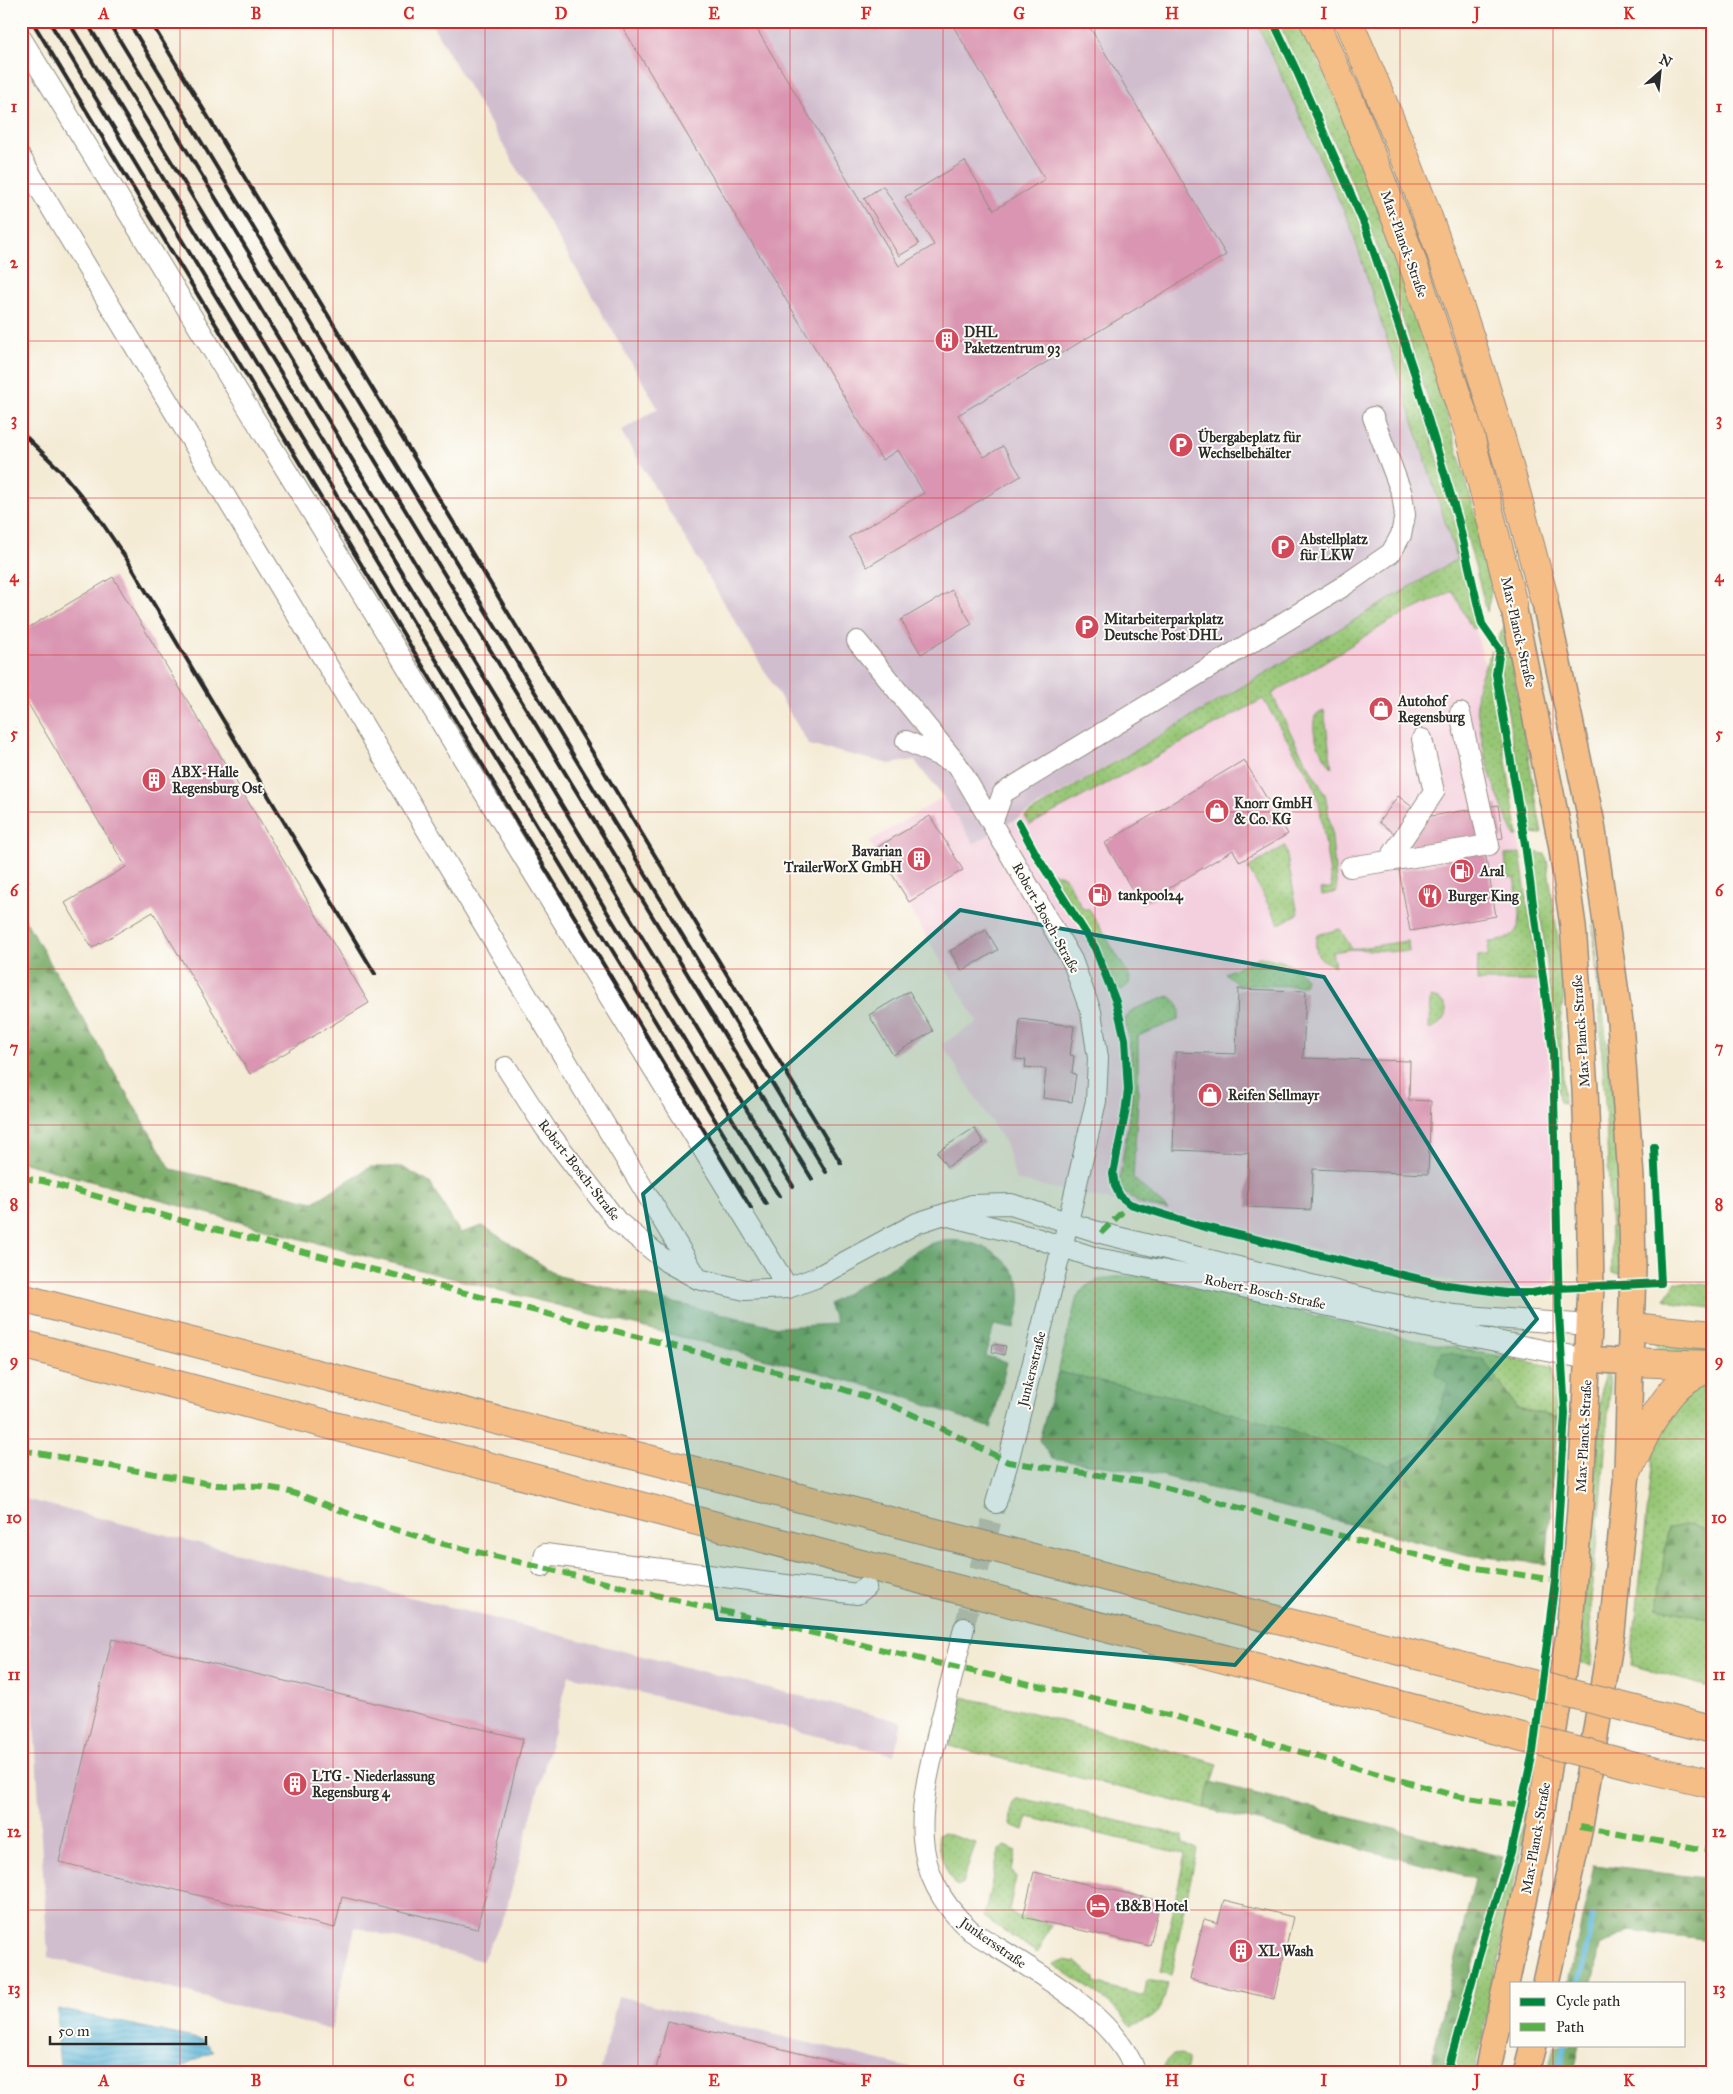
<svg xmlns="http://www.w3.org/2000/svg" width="1733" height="2094" viewBox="0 0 1733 2094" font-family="'IM FELL Great Primer',serif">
	<defs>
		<pattern id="grass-dots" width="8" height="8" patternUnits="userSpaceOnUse" patternTransform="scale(1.25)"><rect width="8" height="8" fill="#96c674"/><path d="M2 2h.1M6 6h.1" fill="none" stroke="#81aa65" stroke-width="1.8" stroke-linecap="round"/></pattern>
		<pattern id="forest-firs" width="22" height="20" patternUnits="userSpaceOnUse" patternTransform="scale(1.25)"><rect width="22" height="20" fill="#78ab66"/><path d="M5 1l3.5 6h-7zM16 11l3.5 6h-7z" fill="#638b54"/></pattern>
		<pattern id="water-rules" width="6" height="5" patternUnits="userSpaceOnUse" patternTransform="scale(1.25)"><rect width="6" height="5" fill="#5db8da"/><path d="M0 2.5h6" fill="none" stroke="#4d96b1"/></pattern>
	</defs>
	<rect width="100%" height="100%" fill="#fdfcf7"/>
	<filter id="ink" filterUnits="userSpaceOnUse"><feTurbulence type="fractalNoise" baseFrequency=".02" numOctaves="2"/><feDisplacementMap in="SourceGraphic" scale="10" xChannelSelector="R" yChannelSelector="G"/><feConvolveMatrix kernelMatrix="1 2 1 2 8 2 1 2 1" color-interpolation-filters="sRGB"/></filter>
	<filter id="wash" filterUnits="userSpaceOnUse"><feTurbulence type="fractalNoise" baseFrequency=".0096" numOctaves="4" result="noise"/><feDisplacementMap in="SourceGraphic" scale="20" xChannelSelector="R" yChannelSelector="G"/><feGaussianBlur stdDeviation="1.12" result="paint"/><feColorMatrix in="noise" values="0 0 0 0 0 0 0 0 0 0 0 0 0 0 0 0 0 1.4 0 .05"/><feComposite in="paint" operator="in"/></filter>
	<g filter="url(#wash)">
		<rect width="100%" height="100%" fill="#f4ebd5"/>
		<path fill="#f4cfde" d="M1457 559 1485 665 1516 821 1536 954 1549 1059 1554 1150 1556 1269 1554 1279 1544 1287 1531 1289 1459 1283 1173 1215 1016 1180 1006 1145 942 1044 978 1022 869 842 943 797 974 844 1025 816Z"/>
		<path fill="#d0bdce" d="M430 21H1256L1350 224 1457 559 1285 662 974 844 943 797 914 760 890 764 809 745 621 431 658 408Z
			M21 1498 902 1722 894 1755 569 1675 505 1914 482 1961 355 1927 331 2030 48 1957Z
			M618 1996 930 2073H600Z"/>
		<path fill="url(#grass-dots)" stroke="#607850" d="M1256 21H1268C1303 89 1336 160 1363 231 1379 276 1394 322 1409 368 1437 452 1463 539 1478 627L1472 629 1453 591 1390 621 1272 694 1296 744 1325 794 1331 828 1337 892 1322 895 1321 889 1332 888 1319 802 1312 781 1263 699 1030 825 1025 816 1457 559 1350 224Z
			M1277 21H1300L1338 104 1421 324 1494 578 1487 612C1453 483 1418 353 1370 228 1343 158 1311 89 1277 21Z
			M1505 625 1542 834 1528 833 1500 666 1504 654 1498 639Z
			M1492 650V674L1518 836H1515C1498 800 1485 766 1480 727 1478 715 1475 701 1477 689 1480 675 1487 663 1492 650Z
			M1324 710 1332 768C1321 752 1310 736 1315 716Z
			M1285 846 1298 914 1279 924 1248 868Z
			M1532 852 1545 854 1547 860 1562 968 1564 995 1560 1020 1564 1104 1559 1103 1547 964Z
			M1520 853 1539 981H1477L1478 956H1488L1489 942C1531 940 1520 908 1514 878L1507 877 1505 855Z
			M1052 872 1065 877 1083 909H1089L1130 977 1129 984 1123 989H1116L1105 962Z
			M1593 924 1613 1098 1622 1196V1273H1612C1609 1157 1602 1041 1593 924Z
			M1340 929 1352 949 1408 941 1409 952 1352 949 1332 952 1335 966C1318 960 1313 952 1317 935Z
			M1259 957C1277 959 1296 963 1306 979L1304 986 1238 985 1225 973Z
			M1169 996C1180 1003 1182 1008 1178 1020L1138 1036V1099L1133 1178 1168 1210 1140 1204 1121 1190 1119 1182 1132 1098 1131 1053 1125 1019 1132 1010Z
			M1430 997C1454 1000 1449 1023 1429 1029Z
			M1143 1276 1261 1302 1409 1339 1552 1366 1559 1418 1517 1408 1483 1359 1448 1383 1427 1449 1389 1466 1285 1429 1180 1398 1058 1372 1077 1297C1090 1274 1119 1277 1143 1276Z
			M1676 1282 1712 1285V1308L1678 1304 1665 1299Z
			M1671 1342 1712 1350V1355L1665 1352 1657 1348 1656 1343Z
			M1607 1372 1609 1376 1610 1389 1600 1515 1590 1600 1592 1665 1578 1662 1598 1442 1601 1386 1605 1373Z
			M1712 1379V1688L1631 1665 1654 1447 1669 1408Z
			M962 1697 1029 1712 1218 1764 1204 1808 949 1746Z
			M1535 1762H1539L1475 2073H1452L1489 1932 1516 1853Z
			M1016 1799H1025L1183 1836V1845L1197 1849 1171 1975 1160 1972 1185 1854 1028 1817 1024 1830 1010 1825 1012 1805Z
			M943 1833 976 1843 962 1884 957 1886C944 1872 940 1853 938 1835Z
			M1006 1846 1016 1851 1012 1870 1016 1877 1009 1910 1017 1916 1051 1925 1037 1953 984 1917 999 1850Z
			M1063 1960 1075 1962 1095 1977V1983L1144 1996 1147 1980 1168 1984C1161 2013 1158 2016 1131 2027 1117 2004 1076 1980 1053 1964Z
			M1181 2053 1188 2059 1185 2073H1162L1166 2061 1173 2054Z"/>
		<path fill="url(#forest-firs)" stroke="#526b48" d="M21 913 171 1169 314 1202 370 1167H402L430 1183 460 1233 483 1226 559 1276 778 1327 836 1324 829 1304C852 1290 875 1276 898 1263 907 1257 917 1249 927 1245 960 1231 1013 1250 1020 1288 1022 1302 1018 1315 1014 1329L994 1325 986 1356 1007 1362 991 1428 906 1397 810 1370 334 1248 21 1162Z
			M1441 1352 1483 1359 1517 1408 1559 1418 1546 1564 1468 1555 1152 1473 1052 1459 1039 1440 1058 1372 1180 1398 1285 1429 1389 1466 1427 1449 1448 1384 1436 1373Z
			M1690 1524 1712 1533V1619L1657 1608 1668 1528Z
			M1211 1782 1503 1857 1444 2073H1429L1475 1878 1204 1808Z
			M1594 1865 1712 1879V1941L1630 1931 1600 1946 1592 1983H1568Z
			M1555 2045H1579L1573 2073H1549Z"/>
		<path fill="url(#water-rules)" stroke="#447282" d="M58 2009 203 2040 213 2051 169 2073H61L57 2040Z"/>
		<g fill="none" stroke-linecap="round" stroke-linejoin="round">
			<path stroke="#5db8da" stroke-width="6" d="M1579 1983 1593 1916
				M1559 2073 1565 2045"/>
		</g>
		<g id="blocks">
			<path fill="#d995b1" d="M619 21H752L899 266 934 245 905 197 965 161 994 210 1045 179 950 21H1086L1226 255 958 415 984 457 1003 446 1021 476 867 567 849 537 924 493 898 450 882 460Z
				M883 186 919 244 899 256 864 198Z
				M113 577 369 1003 250 1074 153 912 92 948 65 903 126 867 21 692V632Z
				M952 590 972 624 921 654 901 620Z
				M1244 760 1288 834 1240 862 1233 850 1141 905 1105 843Z
				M1398 796 1425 817 1498 805 1503 838 1472 843 1485 852 1496 916 1410 931 1399 870 1449 861 1417 850 1379 822Z
				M930 816 963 870 909 902 876 848Z
				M986 930 998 950 962 971 950 951Z
				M1238 989 1306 991 1303 1058 1410 1061 1409 1100 1431 1101 1428 1174 1313 1169 1311 1210 1247 1207 1249 1153 1173 1150 1176 1052 1236 1054Z
				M909 991 933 1031 893 1055 869 1015Z
				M1020 1019 1074 1026 1070 1055 1074 1056 1072 1073 1076 1074 1072 1102 1043 1098 1046 1069 1025 1067 1026 1060 1016 1059Z
				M974 1128 984 1143 947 1167 937 1152Z
				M993 1344 1006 1346 1004 1355 992 1352Z
				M112 1639 523 1739 477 1929 342 1897 335 1928 59 1862Z
				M1034 1872 1160 1901 1150 1946 1023 1917Z
				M1224 1900 1293 1917 1274 1999 1190 1979 1204 1919 1218 1923Z
				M668 2021 876 2072V2073H655Z"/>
		</g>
	</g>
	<g filter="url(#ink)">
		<use href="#blocks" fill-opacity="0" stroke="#908b80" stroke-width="1"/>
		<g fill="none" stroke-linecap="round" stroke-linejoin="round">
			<path stroke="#ccc5b3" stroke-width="20" stroke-dasharray="20 10" stroke-linecap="butt" d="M964 1628 996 1503"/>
			<defs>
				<path id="minor" d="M21 38 788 1288
					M21 158 698 1279
					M857 641 957 764 1072 960 1091 1012 1098 1058 1096 1101 1065 1235 1008 1462 996 1503
					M906 741 953 762
					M992 823 1003 793 1342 587 1391 553 1401 535 1405 515 1402 494 1373 417
					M1388 861 1434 792 1422 739
					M1350 867 1489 845 1460 713
					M506 1067 546 1129 617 1221 667 1262 698 1279 745 1290 788 1288 815 1278 917 1223 972 1205 1011 1204 1101 1233 1372 1300 1454 1315 1590 1325
					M945 1215 1039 1239 1096 1258 1183 1274 1425 1327 1588 1359
					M542 1567 545 1554 857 1594 866 1587
					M964 1628C956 1661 948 1694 939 1728 920 1805 904 1871 971 1931 1024 1965 1115 2012 1136 2073"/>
				<path id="major" d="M1544 598 1592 824 1620 1022 1631 1178 1633 1268 1627 1472 1612 1632 1580 1827 1546 1983
					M1588 1359 1631 1362
					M1487 2073 1536 1844 1569 1633 1580 1510 1591 1286 1589 1186 1585 1089 1573 926 1561 843 1513 605
					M1526 2073 1533 2045"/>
				<path id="highway" d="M1314 21 1352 106 1409 252 1469 432 1513 605
					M1348 21C1406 151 1456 286 1496 422 1514 480 1528 539 1544 598
					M21 1298 1166 1592 1504 1677
					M1632 1327 1712 1335
					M21 1344 1511 1734
					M1631 1362 1712 1365
					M1627 1472C1640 1445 1653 1414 1673 1391 1683 1379 1698 1373 1712 1366
					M1644 1712 1712 1729
					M1635 1766 1712 1784"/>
			</defs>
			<use href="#minor" stroke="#908b80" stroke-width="22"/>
			<use href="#major" stroke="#908b80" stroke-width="28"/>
			<use href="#highway" stroke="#908b80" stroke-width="30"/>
			<use href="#minor" stroke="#fff" stroke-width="20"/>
			<use href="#major" stroke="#f6be87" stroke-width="25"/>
			<use href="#highway" stroke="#f6be87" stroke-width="28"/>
			<path stroke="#2b2b2b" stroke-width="4" d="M32 21 751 1208
				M49 21 766 1204
				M68 21 779 1196
				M86 21 793 1186
				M108 21 812 1179
				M128 21 826 1172
				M150 21 841 1163
				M21 432 59 469 94 511 128 561 375 974"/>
			<defs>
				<path id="highway-bridge" d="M1504 1677 1644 1712
					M1511 1734 1635 1766"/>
			</defs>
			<use href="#highway-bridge" stroke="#908b80" stroke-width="30" stroke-linecap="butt"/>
			<use href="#highway-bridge" stroke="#f6be87" stroke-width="28"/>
			<path stroke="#56b246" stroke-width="6" stroke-dasharray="12 6" stroke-linecap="butt" d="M21 1178 43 1181 194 1224 839 1388 889 1404 929 1422 1008 1462 1146 1482 1374 1545 1470 1567 1555 1580
				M1101 1233 1130 1204
				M21 1450 216 1485 259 1486 283 1490 303 1496 376 1524 444 1544 954 1667 1177 1717 1456 1796 1521 1806
				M1580 1827 1712 1851"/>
			<defs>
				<path id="cycleway" d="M1273 21 1297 72 1365 226 1415 375 1458 519 1482 624 1500 650 1496 674 1525 844 1553 1052 1559 1314 1565 1413 1555 1580 1533 1752 1511 1852 1486 1930 1447 2073
					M1019 823 1038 858 1095 948 1116 1002 1125 1039 1128 1090 1125 1114 1113 1174 1115 1186 1120 1196 1130 1204 1201 1226 1440 1284 1506 1293H1532L1559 1288 1661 1283 1654 1147"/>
			</defs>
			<use href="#cycleway" stroke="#fdfcf7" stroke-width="11"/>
			<use href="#cycleway" stroke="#00873e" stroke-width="8"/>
		</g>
	</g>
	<path fill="#0f766e" fill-opacity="0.2" stroke="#0f766e" stroke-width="4" stroke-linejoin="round" d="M960 910 1324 977 1537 1319 1235 1665 717 1619 643 1194Z"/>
	<path fill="none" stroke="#d62828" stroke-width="1" stroke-opacity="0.55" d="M180 21V2073M333 21V2073M485 21V2073M638 21V2073M790 21V2073M943 21V2073M1095 21V2073M1248 21V2073M1400 21V2073M1553 21V1983M21 184H1712M21 341H1712M21 498H1712M21 655H1712M21 812H1712M21 969H1712M21 1125H1712M21 1282H1712M21 1439H1712M21 1596H1712M21 1753H1712M21 1910H1712M1553 2045V2073"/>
	<defs>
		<symbol id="building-disc" viewBox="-11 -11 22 22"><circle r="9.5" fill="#d1495b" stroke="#fdfcf7"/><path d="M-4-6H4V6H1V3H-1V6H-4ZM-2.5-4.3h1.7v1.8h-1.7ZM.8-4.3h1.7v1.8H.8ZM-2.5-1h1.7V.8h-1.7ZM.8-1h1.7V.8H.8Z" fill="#fff"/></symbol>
		<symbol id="parking-disc" viewBox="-11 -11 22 22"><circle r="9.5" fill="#d1495b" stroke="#fdfcf7"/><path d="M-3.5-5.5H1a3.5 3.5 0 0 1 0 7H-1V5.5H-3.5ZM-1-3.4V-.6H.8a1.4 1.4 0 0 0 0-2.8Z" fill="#fff"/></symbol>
		<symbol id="shop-disc" viewBox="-11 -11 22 22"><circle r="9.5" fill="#d1495b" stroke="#fdfcf7"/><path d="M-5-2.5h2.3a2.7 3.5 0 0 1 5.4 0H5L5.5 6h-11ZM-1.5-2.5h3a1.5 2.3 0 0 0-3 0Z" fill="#fff"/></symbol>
		<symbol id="fuel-disc" viewBox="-11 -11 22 22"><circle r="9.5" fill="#d1495b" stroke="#fdfcf7"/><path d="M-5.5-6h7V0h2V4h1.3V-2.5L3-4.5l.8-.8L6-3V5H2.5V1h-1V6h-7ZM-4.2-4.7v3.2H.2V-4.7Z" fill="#fff"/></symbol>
		<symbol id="restaurant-disc" viewBox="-11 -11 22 22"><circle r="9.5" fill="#d1495b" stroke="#fdfcf7"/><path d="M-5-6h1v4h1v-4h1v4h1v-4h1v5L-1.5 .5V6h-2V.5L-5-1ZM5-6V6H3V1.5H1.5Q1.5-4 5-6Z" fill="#fff"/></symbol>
		<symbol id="hotel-disc" viewBox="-11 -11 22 22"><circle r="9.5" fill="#d1495b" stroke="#fdfcf7"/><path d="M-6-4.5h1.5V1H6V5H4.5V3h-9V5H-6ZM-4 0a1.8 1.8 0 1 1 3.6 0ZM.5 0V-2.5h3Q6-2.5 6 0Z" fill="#fff"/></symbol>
	</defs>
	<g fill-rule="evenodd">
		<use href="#building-disc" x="933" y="326" width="28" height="28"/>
		<use href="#parking-disc" x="1167" y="431" width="28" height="28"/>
		<use href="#parking-disc" x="1269" y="533" width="28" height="28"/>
		<use href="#parking-disc" x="1073" y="613" width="28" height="28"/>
		<use href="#shop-disc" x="1367" y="695" width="28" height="28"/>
		<use href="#building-disc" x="140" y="766" width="28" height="28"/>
		<use href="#shop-disc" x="1203" y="797" width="28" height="28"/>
		<use href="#building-disc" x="905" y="845" width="28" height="28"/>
		<use href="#fuel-disc" x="1448" y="857" width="28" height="28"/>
		<use href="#fuel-disc" x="1086" y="881" width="28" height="28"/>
		<use href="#restaurant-disc" x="1416" y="882" width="28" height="28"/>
		<use href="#shop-disc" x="1196" y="1081" width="28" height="28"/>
		<use href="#building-disc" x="281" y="1770" width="28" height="28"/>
		<use href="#hotel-disc" x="1084" y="1892" width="28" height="28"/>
		<use href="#building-disc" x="1227" y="1937" width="28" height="28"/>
	</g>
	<g text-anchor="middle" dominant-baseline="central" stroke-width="4" stroke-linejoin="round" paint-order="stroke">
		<g font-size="14" fill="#2b2b2b" stroke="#fdfcf7">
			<text transform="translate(1404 244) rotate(70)">Max-Planck-Straße</text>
			<text transform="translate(1518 632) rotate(77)">Max-Planck-Straße</text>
			<text transform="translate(1046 918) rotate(61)">Robert-Bosch-Straße</text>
			<text transform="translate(1581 1031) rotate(-94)">Max-Planck-Straße</text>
			<text transform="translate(579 1170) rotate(52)">Robert-Bosch-Straße</text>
			<text transform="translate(1265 1292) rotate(12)">Robert-Bosch-Straße</text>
			<text transform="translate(1032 1369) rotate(-76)">Junkersstraße</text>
			<text transform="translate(1584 1436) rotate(-87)">Max-Planck-Straße</text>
			<text transform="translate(1536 1838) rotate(-80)">Max-Planck-Straße</text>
			<text transform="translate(993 1943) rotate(35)">Junkersstraße</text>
		</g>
		<g font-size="14" font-weight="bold" fill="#2b2b2b" stroke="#fdfcf7" text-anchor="start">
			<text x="964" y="332">DHL<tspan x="964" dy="16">Paketzentrum 93</tspan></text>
			<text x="1198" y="437">Übergabeplatz für<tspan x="1198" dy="16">Wechselbehälter</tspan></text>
			<text x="1300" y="539">Abstellplatz<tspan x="1300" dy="16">für LKW</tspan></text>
			<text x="1104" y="619">Mitarbeiterparkplatz<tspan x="1104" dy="16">Deutsche Post DHL</tspan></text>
			<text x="1398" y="701">Autohof<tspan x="1398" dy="16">Regensburg</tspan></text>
			<text x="172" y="772">ABX-Halle<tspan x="172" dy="16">Regensburg Ost</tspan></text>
			<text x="1234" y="803">Knorr GmbH<tspan x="1234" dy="16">&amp; Co. KG</tspan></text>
			<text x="902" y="851" text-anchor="end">Bavarian<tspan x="902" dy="16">TrailerWorX GmbH</tspan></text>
			<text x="1480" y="871">Aral</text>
			<text x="1118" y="895">tankpool24</text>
			<text x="1448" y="896">Burger King</text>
			<text x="1228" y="1095">Reifen Sellmayr</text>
			<text x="312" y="1776">LTG - Niederlassung<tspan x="312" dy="16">Regensburg 4</tspan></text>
			<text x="1116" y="1906">tB&amp;B Hotel</text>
			<text x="1258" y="1951">XL Wash</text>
		</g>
	</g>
	<rect width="1733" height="2094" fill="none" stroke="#fdfcf7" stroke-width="55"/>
	<rect x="1510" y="1982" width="175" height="65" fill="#fdfcf7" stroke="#a9a8a5"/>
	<rect x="1520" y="1998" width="25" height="8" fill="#00873e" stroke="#a9a8a5"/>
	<text x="1556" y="2006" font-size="15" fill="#2b2b2b">Cycle path</text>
	<rect x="1520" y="2023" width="25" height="8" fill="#56b246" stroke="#a9a8a5"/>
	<text x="1556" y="2032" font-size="15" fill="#2b2b2b">Path</text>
	<g transform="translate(1660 72) rotate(27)" stroke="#fdfcf7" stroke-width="4" paint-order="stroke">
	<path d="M0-4L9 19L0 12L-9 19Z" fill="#2b2b2b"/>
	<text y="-8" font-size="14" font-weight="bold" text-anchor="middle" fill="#2b2b2b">N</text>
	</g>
	<path d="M50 2036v8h156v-8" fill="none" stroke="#2b2b2b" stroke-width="2.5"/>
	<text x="58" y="2036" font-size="15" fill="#2b2b2b" stroke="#fdfcf7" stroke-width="4" paint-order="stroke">50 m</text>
	<rect x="28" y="28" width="1678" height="2038" fill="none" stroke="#d62828" stroke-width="2"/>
	<g font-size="16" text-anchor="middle" font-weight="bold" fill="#d62828">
		<text x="104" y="19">A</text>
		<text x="256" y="19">B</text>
		<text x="409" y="19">C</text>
		<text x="561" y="19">D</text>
		<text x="714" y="19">E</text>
		<text x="866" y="19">F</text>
		<text x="1019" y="19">G</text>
		<text x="1172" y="19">H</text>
		<text x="1324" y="19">I</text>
		<text x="1477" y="19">J</text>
		<text x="1629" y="19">K</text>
		<text x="14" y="112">1</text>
		<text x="1719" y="112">1</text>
		<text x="14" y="268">2</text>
		<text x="1719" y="268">2</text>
		<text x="14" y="425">3</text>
		<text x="1719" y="425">3</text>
		<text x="14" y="582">4</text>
		<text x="1719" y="582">4</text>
		<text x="14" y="739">5</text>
		<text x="1719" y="739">5</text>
		<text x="14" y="896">6</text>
		<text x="1719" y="896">6</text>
		<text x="14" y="1053">7</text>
		<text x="1719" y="1053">7</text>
		<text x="14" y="1210">8</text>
		<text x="1719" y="1210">8</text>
		<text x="14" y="1366">9</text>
		<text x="1719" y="1366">9</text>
		<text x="14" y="1523">10</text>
		<text x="1719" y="1523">10</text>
		<text x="14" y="1680">11</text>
		<text x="1719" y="1680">11</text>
		<text x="14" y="1837">12</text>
		<text x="1719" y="1837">12</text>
		<text x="14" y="1994">13</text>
		<text x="1719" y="1994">13</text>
		<text x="104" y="2086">A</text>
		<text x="256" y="2086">B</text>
		<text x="409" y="2086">C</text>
		<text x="561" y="2086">D</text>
		<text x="714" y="2086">E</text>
		<text x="866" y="2086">F</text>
		<text x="1019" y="2086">G</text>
		<text x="1172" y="2086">H</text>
		<text x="1324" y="2086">I</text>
		<text x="1477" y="2086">J</text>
		<text x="1629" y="2086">K</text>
	</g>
</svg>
